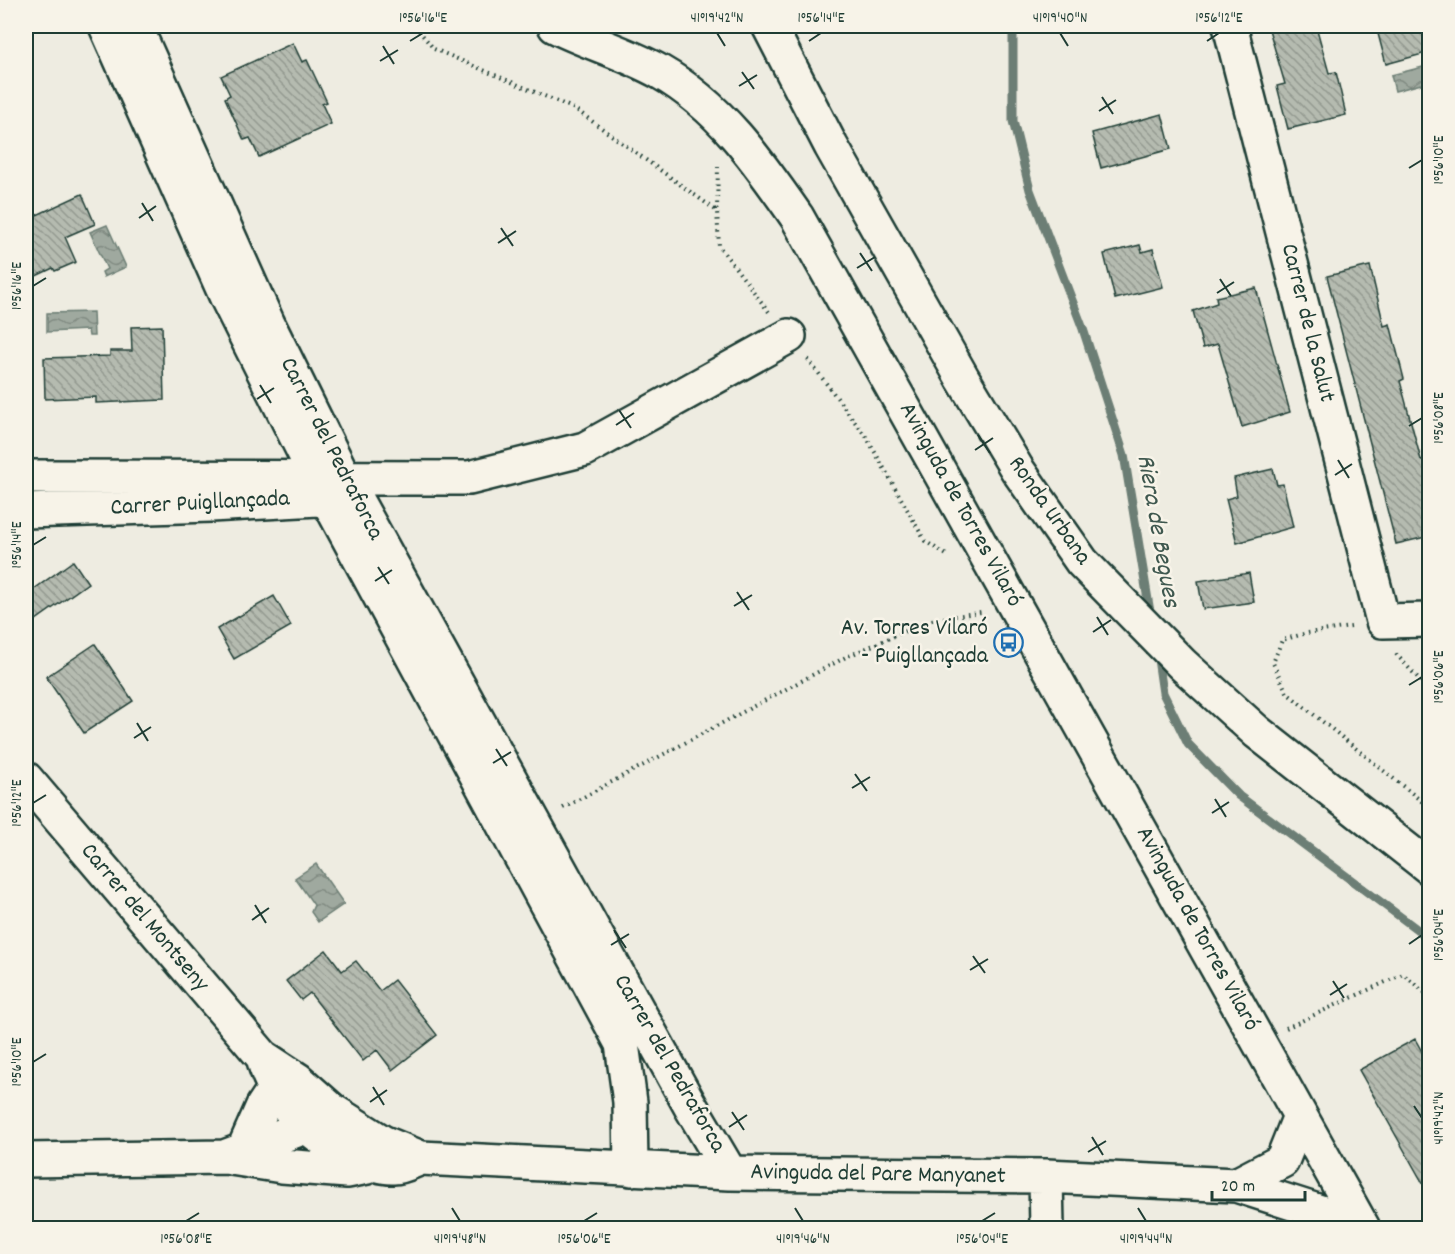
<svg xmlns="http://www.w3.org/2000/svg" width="1455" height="1254" viewBox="0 0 1455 1254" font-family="Dekko,sans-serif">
	<defs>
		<pattern id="water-waves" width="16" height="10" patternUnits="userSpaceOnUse" patternTransform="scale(1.5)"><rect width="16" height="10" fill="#9fa99f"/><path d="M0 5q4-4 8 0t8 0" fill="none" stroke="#818b82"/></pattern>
		<pattern id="building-back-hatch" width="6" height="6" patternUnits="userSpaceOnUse" patternTransform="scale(1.5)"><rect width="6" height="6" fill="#b5bbb0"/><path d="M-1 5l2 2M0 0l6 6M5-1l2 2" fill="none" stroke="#939990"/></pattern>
	</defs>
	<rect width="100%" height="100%" fill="#eeece1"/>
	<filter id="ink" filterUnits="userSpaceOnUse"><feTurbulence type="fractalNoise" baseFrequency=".0167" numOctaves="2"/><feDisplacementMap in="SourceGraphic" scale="12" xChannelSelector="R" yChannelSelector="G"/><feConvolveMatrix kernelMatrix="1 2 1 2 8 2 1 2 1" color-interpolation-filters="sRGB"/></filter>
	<g filter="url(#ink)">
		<path fill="url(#water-waves)" stroke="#6c7e74" stroke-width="1.5" d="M1427 66 1429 82 1395 91 1391 75Z
			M107 225 126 267 104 277 102 272 107 269 90 232Z
			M93 312 94 336H89L88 330 47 332V313Z
			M316 864 344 904 318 922 311 912 314 905 295 878Z"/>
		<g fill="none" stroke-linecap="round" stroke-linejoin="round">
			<path stroke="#6c7e74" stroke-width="9" d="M1013 26V121L1030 190 1083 329 1124 455 1151 618
				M1157 652 1163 693 1188 744 1239 796 1430 939"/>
		</g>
		<path fill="url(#building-back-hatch)" stroke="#1f3d34" stroke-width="1.5" d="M1268 26H1316L1329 73 1336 72 1346 115 1288 129 1277 86 1285 84Z
			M1376 26H1430V52L1386 64Z
			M293 43 302 62 307 60 327 102 322 104 331 124 259 157 250 138 244 140 225 98 230 95 221 76Z
			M1162 114 1171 149 1101 168 1092 133Z
			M82 194 95 224 65 237 76 262 55 271 53 268 34 277 26 258V220Z
			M1140 245 1142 252 1153 249 1163 287 1115 299 1104 254Z
			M1370 266 1384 326 1390 324 1404 379 1400 381 1421 460 1430 458V536L1396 544 1327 276Z
			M1256 288 1290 412 1242 427 1218 344 1203 348 1193 311 1217 303 1216 297Z
			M162 326 164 400 96 403V397L45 399 44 358 110 356V351H132L131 327Z
			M1273 469 1277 485 1283 484 1293 527 1237 543 1226 499 1237 496 1234 478Z
			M73 561 88 583 26 627V595Z
			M1249 573 1254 602 1203 609 1198 581Z
			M274 596 291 626 234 659 217 629Z
			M95 644 133 701 84 733 46 677Z
			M326 950 342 971 356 961 380 991 394 980 437 1035 392 1070 377 1050 363 1061 310 993 301 1000 286 981Z
			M1415 1039 1430 1066V1196L1359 1070Z"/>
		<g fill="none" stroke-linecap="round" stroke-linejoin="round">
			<defs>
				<path id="minor" d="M106 26 227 298 329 502 622 1044 630 1102 631 1169
					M135 26 268 324 344 478 691 1107 730 1173
					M555 26C589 43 626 53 660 72 721 107 758 161 797 217L1363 1228
					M1230 26 1383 621 1430 620
					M26 477 469 478 585 449 789 336
					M26 511 211 505 318 499 329 502 343 496
					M26 779 263 1057 298 1080 333 1111 382 1142 421 1158
					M263 1057C275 1106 314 1139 359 1158 369 1162 383 1168 394 1167 403 1167 413 1161 421 1158L730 1173 1046 1176 1236 1185 1282 1161 1300 1116
					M244 1149 263 1106 275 1088
					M227 1156 305 1127 326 1126
					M26 1160 225 1157 282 1166 347 1171 367 1167
					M1046 1176 1047 1228
					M1236 1185 1336 1217"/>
				<path id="major" d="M769 26 831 146 963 379 1017 469 1082 562 1182 664 1257 732 1430 868"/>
			</defs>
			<use href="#minor" stroke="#1f3d34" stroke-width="38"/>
			<use href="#major" stroke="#1f3d34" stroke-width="38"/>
			<path stroke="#1f3d34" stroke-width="4" stroke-dasharray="1.5 4.5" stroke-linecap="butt" d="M415 26 434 49 575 109 717 211 719 246 769 312
				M717 210 718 167
				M808 359 867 438 925 541 948 556
				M1351 627 1307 633 1282 640 1273 663 1287 693 1430 808
				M1396 654 1430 691
				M563 808 846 657 931 620 981 612
				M1286 1028 1403 974 1430 997"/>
			<use href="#minor" stroke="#f7f3e8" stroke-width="33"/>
			<use href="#major" stroke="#f7f3e8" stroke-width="33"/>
		</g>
	</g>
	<path fill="none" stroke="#1f3d34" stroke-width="2" d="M717 33 725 46M1060 33 1068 46M410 41 423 33M809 41 821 33M1207 41 1219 33M383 46 394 64M380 61 398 50M742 72 754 89M739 86 757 75M1102 97 1113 114M1099 111 1116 100M1409 168 1422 160M142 203 153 221M139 218 156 206M501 228 513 246M498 243 516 231M860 253 872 271M857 268 875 257M1220 279 1231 296M33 286 46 278M1217 293 1234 282M260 385 271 403M257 399 274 388M619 410 631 428M616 425 634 413M1409 426 1422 418M978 435 990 453M975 450 993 438M1338 460 1349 478M1335 475 1352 464M33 545 46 537M378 567 389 584M375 581 392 570M737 592 749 610M734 606 752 595M1097 617 1108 635M1093 632 1111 620M1409 685 1422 677M137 723 148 741M134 738 151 727M496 749 507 766M493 763 511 752M855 774 867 791M852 788 870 777M1215 799 1226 817M33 803 46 795M1212 813 1229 802M255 905 266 923M252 920 269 908M614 930 626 948M1409 944 1422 935M611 945 629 934M973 956 985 973M970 970 988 959M1333 981 1344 998M1330 995 1347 984M33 1062 46 1054M373 1087 384 1105M370 1102 387 1090M1414 1106 1422 1118M732 1112 744 1130M729 1127 747 1115M1092 1137 1103 1155M1088 1152 1106 1141M452 1208 460 1221M795 1208 803 1221M1138 1208 1146 1221M186 1221 199 1213M584 1221 597 1213M982 1221 995 1213"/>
	<defs>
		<symbol id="bus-ring" viewBox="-11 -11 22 22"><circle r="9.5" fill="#f7f3e8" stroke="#1f6fb2" stroke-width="1.5"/><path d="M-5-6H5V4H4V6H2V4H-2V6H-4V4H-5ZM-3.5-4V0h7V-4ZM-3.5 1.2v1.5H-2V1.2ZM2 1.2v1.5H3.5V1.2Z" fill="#1f6fb2"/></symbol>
	</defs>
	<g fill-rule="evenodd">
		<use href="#bus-ring" x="992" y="626" width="33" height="33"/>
	</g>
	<g text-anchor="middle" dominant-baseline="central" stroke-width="5" stroke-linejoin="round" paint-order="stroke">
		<g font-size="24" fill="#1f3d34" stroke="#f7f3e8">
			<text transform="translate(1307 323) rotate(76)">Carrer de la Salut</text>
			<text transform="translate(331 449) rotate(63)">Carrer del Pedraforca</text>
			<text transform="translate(200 504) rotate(-3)">Carrer Puigllançada</text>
			<text transform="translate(960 505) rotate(61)">Avinguda de Torres Vilaró</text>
			<text transform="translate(1049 511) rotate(55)">Ronda Urbana</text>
			<text transform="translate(144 918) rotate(50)">Carrer del Montseny</text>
			<text transform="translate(1197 929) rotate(61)">Avinguda de Torres Vilaró</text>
			<text transform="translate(669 1064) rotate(60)">Carrer del Pedraforca</text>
			<text transform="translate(878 1175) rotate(1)">Avinguda del Pare Manyanet</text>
		</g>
		<g font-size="24" fill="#1f3d34" stroke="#f7f3e8" text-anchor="end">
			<text x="988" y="629">Av. Torres Vilaró<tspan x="988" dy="28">- Puigllançada</tspan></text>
		</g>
		<g font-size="26" font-style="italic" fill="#3f584f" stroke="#f7f3e8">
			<text transform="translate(1157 531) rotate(80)">Riera de Begues</text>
		</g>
	</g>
	<rect width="1455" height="1254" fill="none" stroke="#f7f3e8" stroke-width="66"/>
	<path d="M1212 1191v9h93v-9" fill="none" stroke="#1f3d34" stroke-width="3"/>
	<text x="1221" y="1191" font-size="18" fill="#1f3d34" stroke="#f7f3e8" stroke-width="4.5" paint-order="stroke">20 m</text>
	<rect x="33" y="33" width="1389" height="1188" fill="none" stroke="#1f3d34" stroke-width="2"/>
	<g font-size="15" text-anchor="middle" fill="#1f3d34">
		<text x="423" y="22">1°56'16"E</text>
		<text x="717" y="22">41°19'42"N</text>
		<text x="821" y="22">1°56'14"E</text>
		<text x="1060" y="22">41°19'40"N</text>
		<text x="1219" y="22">1°56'12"E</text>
		<text transform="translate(1438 160) rotate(-90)" y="5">1°56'10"E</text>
		<text transform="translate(16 286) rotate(-90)" y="5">1°56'16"E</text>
		<text transform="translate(1438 418) rotate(-90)" y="5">1°56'08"E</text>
		<text transform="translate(16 545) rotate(-90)" y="5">1°56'14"E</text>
		<text transform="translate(1438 677) rotate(-90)" y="5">1°56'06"E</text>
		<text transform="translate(16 803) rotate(-90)" y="5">1°56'12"E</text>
		<text transform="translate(1438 935) rotate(-90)" y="5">1°56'04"E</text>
		<text transform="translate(16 1062) rotate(-90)" y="5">1°56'10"E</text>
		<text transform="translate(1438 1118) rotate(-90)" y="5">41°19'42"N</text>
		<text x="186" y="1243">1°56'08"E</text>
		<text x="460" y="1243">41°19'48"N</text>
		<text x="584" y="1243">1°56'06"E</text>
		<text x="803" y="1243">41°19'46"N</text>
		<text x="982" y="1243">1°56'04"E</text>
		<text x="1146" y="1243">41°19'44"N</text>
	</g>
</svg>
